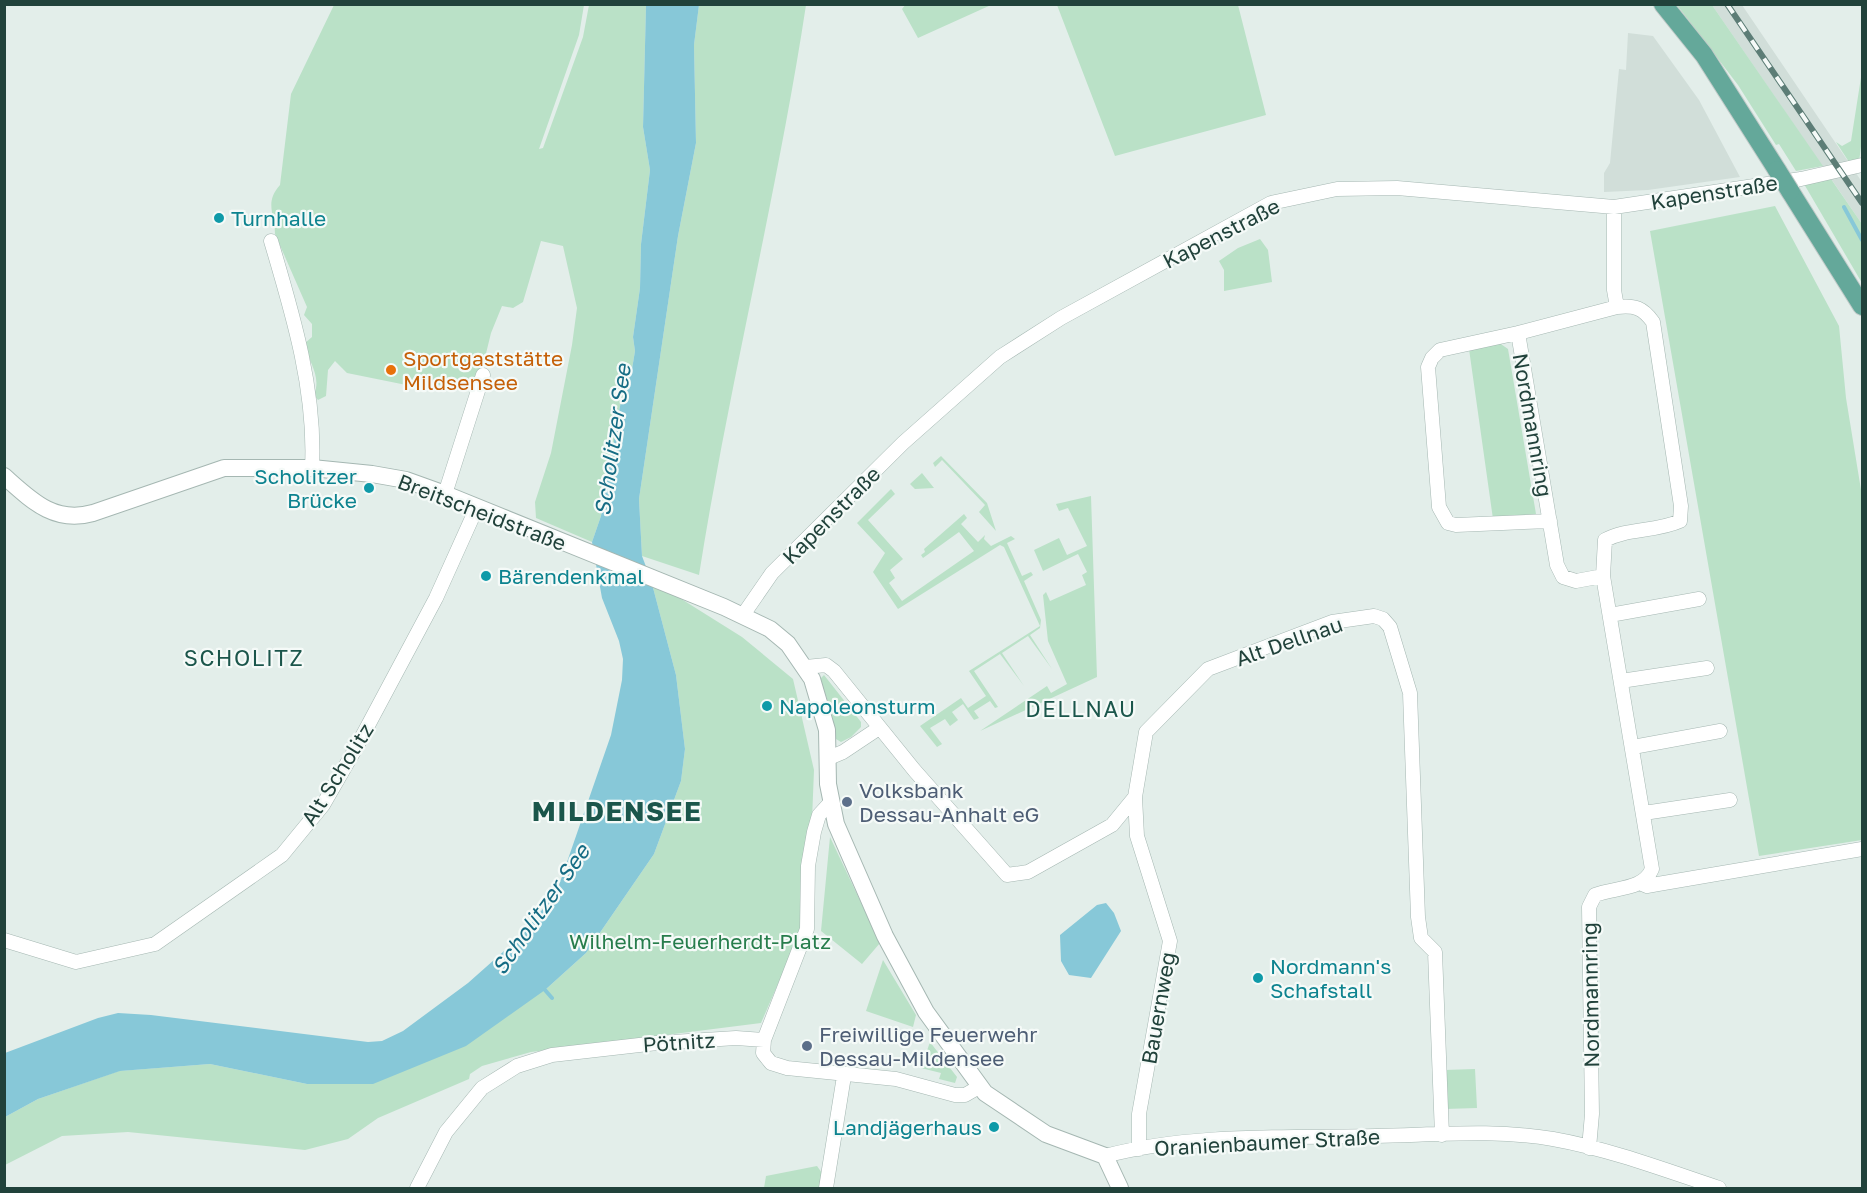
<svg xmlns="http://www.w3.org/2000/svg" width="1867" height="1193" viewBox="0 0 1867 1193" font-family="'Golos Text',sans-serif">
	<rect width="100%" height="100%" fill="#e3eeea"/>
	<path fill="#d1ded9" d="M1712 5H1742L1862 182V224Z
		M1628 33 1653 36 1699 100 1740 177 1648 190 1604 192V173L1610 163 1619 69 1626 70Z"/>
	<path fill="#bae1c7" d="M906 4 991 5 918 38 902 9Z
		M334 5H584L579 35 539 149 543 148 583 37 589 5H646L643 127 650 170 641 244 640 288 633 337 635 351 632 369 620 406 601 516 592 542 536 518 535 502 551 453 572 345 577 308 563 246 541 241 523 302 513 308 502 306 491 333 480 378 470 383 466 392 432 383 431 390 347 373 335 361 328 370 326 396 318 400 314 395C322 375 308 363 305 343L312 337V324L304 315 307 307 275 234C275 214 264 203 280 185L291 94Z
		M699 5H806C777 196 729 384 699 575L642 556 639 499 678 236 696 143 694 45Z
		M1057 5H1238L1266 115 1115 156Z
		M1677 5H1712L1823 166 1796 171 1779 144 1776 145 1738 85Z
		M1862 71V139L1859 162H1849L1836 142 1842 146 1851 141Z
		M1831 179 1862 224V283L1804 184Z
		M1775 206 1839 326 1846 398 1862 496V840L1759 856 1650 231Z
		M1260 239 1268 250 1272 282 1224 291V270L1219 261 1238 248Z
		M1498 342 1508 349 1536 514 1534 516 1493 519 1469 349Z
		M941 456 987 503 996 531 979 512 985 505 942 460 935 467 933 463Z
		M922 473 934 488 915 489 910 484Z
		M891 489 895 494 868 520 903 559 890 570 895 578 889 583 902 601 974 551 959 532 923 558 921 555 925 552 924 549 964 514 967 518 961 524 978 542 985 535 984 539 991 546 1011 536 1015 539 1007 543 1022 576 1031 572 1033 575 1024 581 1041 620 1040 628 1030 635 1052 669 1028 636 1002 653 1024 686 1000 654 974 671 998 707 995 708 990 701 974 711 979 718 974 720 963 704 952 712 958 720 950 726 945 719 930 728 942 744 937 747 920 726 961 698 968 708 986 696 969 671 1040 626 1004 547 1000 545 898 609 873 572 885 553 857 523Z
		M1091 496 1097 677 980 731 1047 686 1051 693 1067 684 1048 641 1043 595 1046 592 1050 601 1086 585 1082 575 1087 572 1078 554 1043 571 1034 550 1059 538 1067 555 1087 546 1068 508 1059 511 1056 504Z
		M651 580 742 637 793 679 814 770 812 820 803 856 800 933 761 1023 531 1052 482 1066 470 1074 469 1079 378 1118 348 1139 305 1150 128 1132 62 1136 5 1165V1117L38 1099 119 1071 210 1064 307 1084 545 990 586 953 654 854 681 781 685 749 676 675Z
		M824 675 861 722V727L851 737 841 742 836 739 831 710 820 679Z
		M830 837 880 943 862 964 821 931Z
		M883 960 916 1015 913 1027 866 1011Z
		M930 1042 957 1077 955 1083 939 1079 941 1073 921 1068Z
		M1475 1069 1477 1108 1445 1109 1444 1070Z
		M817 1166 822 1173 819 1188H764L766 1176Z"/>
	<path fill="#87c8d8" d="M646 5H699L694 45 696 143 678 236 639 499 642 556 651 580 676 675 685 749 681 781 654 854 586 953 545 990 466 1046 373 1084H307L210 1064 120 1071 38 1099 5 1117V1053L98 1018 118 1013 151 1015 368 1042 382 1041 403 1031 468 983 520 937 546 905 558 888 611 735 622 680 623 659 619 641 602 598 592 542 601 516 620 406 632 369 635 351 633 337 640 288 641 244 650 170 643 127Z
		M1106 903 1114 913 1121 931 1091 978 1069 975 1061 961 1060 935 1097 905Z"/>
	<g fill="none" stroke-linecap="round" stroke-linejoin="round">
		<path stroke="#87c8d8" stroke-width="4" d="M1844 207 1862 240
			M545 990 552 998"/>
		<defs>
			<path id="minor" d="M1614 207V290L1617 307
				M271 241C293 315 316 391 312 468
				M1518 333 1440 350 1432 358 1428 367 1439 507 1448 523 1456 525 1550 521
				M445 494 483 375
				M743 615 772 573 903 443 1000 357 1061 318 1271 203 1337 189 1397 188 1614 207 1801 179 1862 165
				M1610 615 1699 599
				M806 667 826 665 834 671 915 771 1007 875 1028 872 1112 825 1135 797 1146 732 1208 669 1332 622 1374 616 1383 619 1390 627 1410 693 1418 917 1421 938 1435 952 1442 1135
				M1621 681 1707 668
				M1633 747 1720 731
				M829 758 843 752 879 728
				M1135 797 1137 836 1170 941 1139 1114V1149
				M830 803 819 815 814 832 808 866 807 929 764 1040 763 1053 771 1063 787 1068 896 1079 955 1095H965L979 1087
				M1644 813 1730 800
				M1640 883 1647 886 1658 884 1862 849
				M4 940 76 962 155 944 282 855 323 805 357 746 436 598 477 507
				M1589 1148 1592 1114 1589 907 1595 895C1614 887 1643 891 1652 869L1603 576 1605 540C1627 528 1656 532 1680 521L1681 506 1653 322C1643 308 1635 305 1617 307L1518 333 1557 565 1563 577 1576 581 1603 576
				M1105 1156C1192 1133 1288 1138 1376 1136 1434 1135 1496 1129 1553 1139 1609 1149 1665 1170 1719 1188
				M417 1188 446 1132 482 1088 517 1066 552 1055 657 1043 736 1038 764 1040
				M826 1188 844 1076"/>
			<path id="tertiary" d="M4 476C31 500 54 524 93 513L224 468H312L372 474 406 480 445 494 724 607 770 629 788 644 812 679 827 730 828 784 836 824 885 936 926 1012 985 1093 1046 1134 1105 1156 1120 1188"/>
			<path id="primary" d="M1663 4 1704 55 1777 170
				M1790 191 1862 306"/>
		</defs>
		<use href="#minor" stroke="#a5b7b2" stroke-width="15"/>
		<use href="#tertiary" stroke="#a5b7b2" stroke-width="18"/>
		<use href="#primary" stroke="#c1cac8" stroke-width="20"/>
		<use href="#minor" stroke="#fff" stroke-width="14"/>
		<use href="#tertiary" stroke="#fff" stroke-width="16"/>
		<use href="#primary" stroke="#64a89a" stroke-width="18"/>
		<defs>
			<path id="rail" d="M1727 4 1862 203"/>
		</defs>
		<use href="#rail" stroke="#5c7d76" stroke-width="6"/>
		<use href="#rail" stroke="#f5faf8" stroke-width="4" stroke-dasharray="11" stroke-linecap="butt"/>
		<defs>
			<path id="primary-bridge" d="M1777 170 1790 191"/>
		</defs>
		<use href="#primary-bridge" stroke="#c1cac8" stroke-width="20" stroke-linecap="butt"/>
		<use href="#primary-bridge" stroke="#64a89a" stroke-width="18"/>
	</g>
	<g fill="#0f9aa8" stroke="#f5faf8" stroke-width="2">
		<circle cx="219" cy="218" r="6"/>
		<circle cx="369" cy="488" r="6"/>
		<circle cx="486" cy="576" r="6"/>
		<circle cx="767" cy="706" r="6"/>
		<circle cx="1258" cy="978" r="6"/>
		<circle cx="994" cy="1127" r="6"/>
	</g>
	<circle fill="#e8710a" stroke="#f5faf8" stroke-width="2" cx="391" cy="370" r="6"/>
	<g fill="#5c6f8a" stroke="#f5faf8" stroke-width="2">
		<circle cx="847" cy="802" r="6"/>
		<circle cx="807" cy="1046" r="6"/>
	</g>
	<g text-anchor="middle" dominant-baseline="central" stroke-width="4.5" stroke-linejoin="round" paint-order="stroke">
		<g font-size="21" fill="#21423b" stroke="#f5faf8">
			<text transform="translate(1714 192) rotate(-9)">Kapenstraße</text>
			<text transform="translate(1221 233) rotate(-27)">Kapenstraße</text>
			<text transform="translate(1533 425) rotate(80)">Nordmannring</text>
			<text transform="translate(482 512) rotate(21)">Breitscheidstraße</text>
			<text transform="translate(831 515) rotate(-45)">Kapenstraße</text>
			<text transform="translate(1289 641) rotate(-19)">Alt Dellnau</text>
			<text transform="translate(337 774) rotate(-58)">Alt Scholitz</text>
			<text transform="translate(1590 995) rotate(-91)">Nordmannring</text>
			<text transform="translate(1158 1008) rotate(-80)">Bauernweg</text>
			<text transform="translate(679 1042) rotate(-4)">Pötnitz</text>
			<text transform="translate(1267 1142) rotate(-3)">Oranienbaumer Straße</text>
		</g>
		<g font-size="21" fill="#0d838f" stroke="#f5faf8" text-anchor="start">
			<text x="231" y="218">Turnhalle</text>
			<text x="357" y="476" text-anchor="end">Scholitzer<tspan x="357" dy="24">Brücke</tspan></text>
			<text x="498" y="576">Bärendenkmal</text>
			<text x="779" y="706">Napoleonsturm</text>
			<text x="1270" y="966">Nordmann's<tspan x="1270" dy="24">Schafstall</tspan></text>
			<text x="982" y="1127" text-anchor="end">Landjägerhaus</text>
		</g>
		<g font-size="21" fill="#c56008" stroke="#f5faf8" text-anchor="start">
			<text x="403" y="358">Sportgaststätte<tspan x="403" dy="24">Mildsensee</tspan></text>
		</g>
		<g font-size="21" fill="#4e5e75" stroke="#f5faf8" text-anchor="start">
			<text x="859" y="790">Volksbank<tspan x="859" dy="24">Dessau-Anhalt eG</tspan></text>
			<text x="819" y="1034">Freiwillige Feuerwehr<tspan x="819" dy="24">Dessau-Mildensee</tspan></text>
		</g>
		<g font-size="21" fill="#277d4c" stroke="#f5faf8">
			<text x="700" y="941">Wilhelm-Feuerherdt-Platz</text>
		</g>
		<g font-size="22" font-style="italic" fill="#156c84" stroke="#f5faf8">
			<text transform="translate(612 440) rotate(-82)">Scholitzer See</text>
			<text transform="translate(540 909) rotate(-55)">Scholitzer See</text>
		</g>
		<g font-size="22" letter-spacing="1.5" fill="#1b564b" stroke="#f5faf8">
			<text x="244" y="657">SCHOLITZ</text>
			<text x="1081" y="708">DELLNAU</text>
		</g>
		<g font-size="27" font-weight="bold" letter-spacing="1.5" fill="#1b564b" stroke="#f5faf8">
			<text x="617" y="811">MILDENSEE</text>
		</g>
	</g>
	<rect width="1867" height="1193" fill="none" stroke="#21423b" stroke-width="12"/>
</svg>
